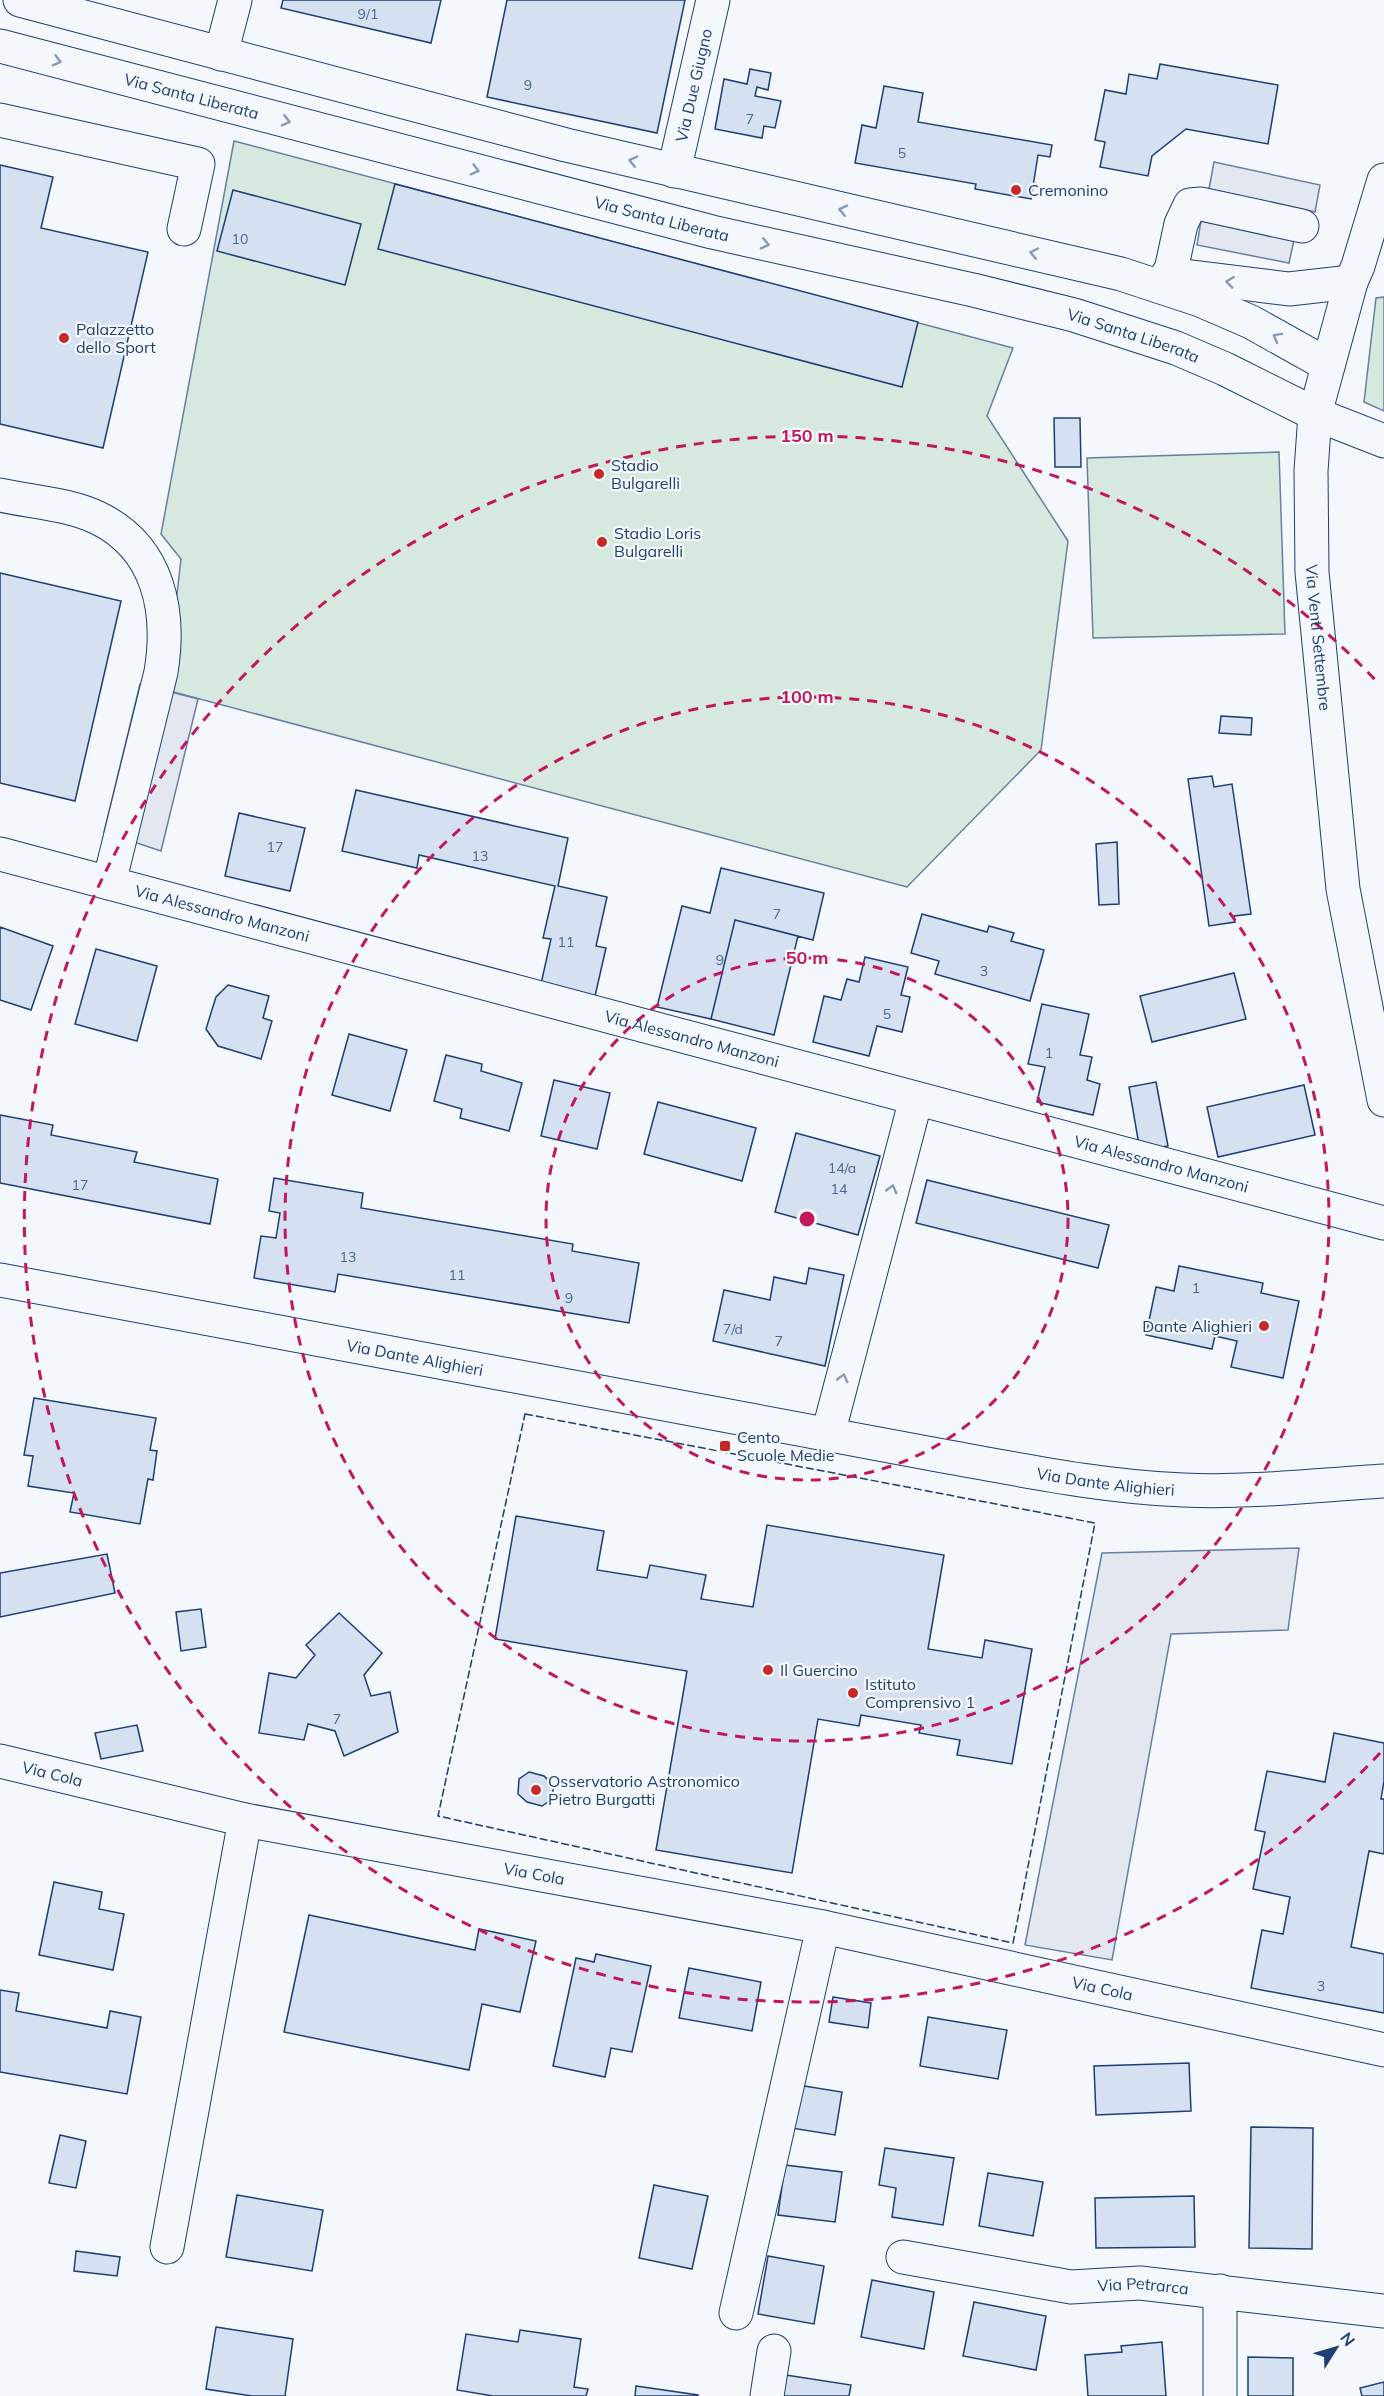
<svg xmlns="http://www.w3.org/2000/svg" width="1384" height="2396" viewBox="0 0 1384 2396" font-family="Mulish,sans-serif">
	<rect width="100%" height="100%" fill="#f4f7fb"/>
	<path fill="#d7e8df" stroke="#687fa3" stroke-width="1.5" d="M234 141 1013 348 987 416 1068 541 1041 750 907 887 166 690 181 559 161 534Z
		M1384 297V411L1364 402 1376 298Z
		M1279 452 1285 634 1093 638 1087 458Z"/>
	<path fill="#e3e8f0" stroke="#687fa3" stroke-width="1.5" d="M1214 162 1320 185 1315 212 1209 189Z
		M1201 221 1294 240 1289 263 1197 245Z
		M140 684 198 699 161 851 104 832Z
		M1299 1548 1288 1630 1171 1634 1112 1960 1025 1945 1102 1553Z"/>
	<path fill="#d5e0f0" stroke="#1d3f73" stroke-width="1.5" d="M283 0H441L431 43 281 8Z
		M507 0H685L657 133 487 97Z
		M1160 64 1278 85 1268 144 1186 129 1152 156 1148 176 1100 167 1105 142 1095 140 1105 90 1126 94 1129 74 1157 79Z
		M750 69 771 73 768 90 757 87 755 96 781 101 775 128 764 126 762 138 715 129 724 79 747 84Z
		M884 86 923 93 918 122 1052 145 1050 157 1038 155 1031 199 975 189 976 184 855 163 862 125 876 128Z
		M0 165 53 177 41 228 148 252 103 448 0 424Z
		M395 184 918 322 902 387 378 249Z
		M233 190 361 224 345 285 217 251Z
		M1054 418H1080L1081 467H1055Z
		M0 573 121 601 75 801 0 783Z
		M1221 716 1252 718 1251 735 1219 733Z
		M1212 776 1214 787 1232 784 1251 914 1234 916 1235 922 1209 926 1188 779Z
		M356 790 568 838 558 886 607 897 596 946 606 948 595 996 541 984 551 939 543 938 555 886 419 855 417 868 342 851Z
		M239 813 305 828 290 891 225 876Z
		M1117 842 1119 904 1099 905 1096 844Z
		M721 868 824 893 813 940 735 920 711 1019 657 1007 682 906 710 913Z
		M922 914 987 932 989 926 1014 933 1011 941 1044 950 1030 1001 935 974 939 961 911 953Z
		M735 920 798 936 774 1035 711 1019Z
		M0 927 53 946 31 1010 0 1000Z
		M96 949 157 966 137 1041 75 1024Z
		M865 957 908 967 901 995 910 997 902 1032 877 1026 869 1056 813 1042 824 996 841 1000 847 979 859 982Z
		M1234 973 1246 1019 1152 1042 1140 996Z
		M228 985 269 996 263 1018 272 1021 261 1059 218 1046 206 1029 216 997Z
		M1042 1004 1089 1014 1080 1055 1092 1057 1087 1080 1100 1084 1093 1115 1037 1102 1045 1067 1028 1064Z
		M349 1034 407 1050 390 1111 332 1095Z
		M446 1055 482 1064 481 1071 522 1083 509 1131 460 1118 462 1109 434 1101Z
		M554 1080 610 1093 597 1149 541 1136Z
		M1156 1082 1168 1146 1140 1151 1129 1087Z
		M1304 1085 1315 1135 1218 1157 1207 1107Z
		M658 1102 756 1128 742 1181 644 1154Z
		M0 1115 53 1125 51 1135 137 1152 134 1162 218 1179 210 1224 0 1183Z
		M796 1133 880 1156 858 1235 775 1212Z
		M274 1178 363 1193 361 1208 573 1244 572 1251 639 1263 629 1323 338 1274 335 1292 254 1278 261 1236 276 1238 280 1213 269 1211Z
		M927 1180 1109 1225 1098 1268 916 1223Z
		M1179 1266 1263 1283 1261 1293 1299 1301 1283 1378 1231 1367 1237 1341 1215 1336 1212 1349 1146 1335 1156 1287 1174 1291Z
		M809 1268 844 1275 825 1366 713 1341 724 1290 770 1300 774 1277 806 1284Z
		M34 1398 156 1418 150 1450 157 1451 153 1480 148 1479 140 1524 70 1512 74 1493 28 1486 33 1456 24 1455Z
		M516 1516 604 1531 597 1570 647 1578 650 1565 706 1575 701 1599 753 1607 767 1525 944 1555 928 1649 982 1658 985 1640 1032 1649 1012 1764 957 1755 960 1740 919 1733 921 1725 861 1715 859 1726 818 1719 792 1873 656 1850 687 1671 495 1639Z
		M107 1554 115 1593 0 1617V1573Z
		M201 1609 206 1647 181 1651 176 1612Z
		M339 1613 382 1653 364 1675 371 1696 390 1692 398 1732 344 1756 335 1731 308 1724 304 1740 259 1733 269 1673 296 1678 315 1655 306 1645Z
		M137 1725 143 1751 101 1759 95 1733Z
		M1334 1733 1384 1743V1781L1381 1799H1384V1854L1369 1851 1351 1947 1384 1954V2013L1251 1988 1262 1930 1283 1934 1290 1897 1253 1889 1265 1832 1255 1830 1267 1771 1325 1782Z
		M529 1772 544 1776 554 1786 551 1800 542 1806 527 1802 518 1794 519 1779Z
		M54 1882 102 1892 99 1909 124 1914 113 1970 39 1955Z
		M309 1915 475 1950 479 1929 536 1941 520 2012 482 2004 469 2070 284 2032Z
		M596 1954 651 1966 632 2052 611 2048 605 2077 553 2066 576 1958 594 1962Z
		M689 1968 761 1982 752 2031 679 2018Z
		M0 1990 19 1993 16 2011 107 2028 110 2011 141 2017 127 2094 0 2072Z
		M833 1997 871 2003 868 2028 829 2022Z
		M928 2017 1007 2030 998 2079 920 2066Z
		M1189 2063 1191 2111 1096 2115 1094 2066Z
		M798 2085 842 2092 835 2135 791 2128Z
		M1251 2127 1313 2128 1312 2249 1249 2248Z
		M60 2135 86 2141 76 2188 49 2183Z
		M885 2148 954 2158 943 2225 892 2217 896 2188 879 2185Z
		M785 2165 842 2172 835 2222 778 2215Z
		M988 2173 1043 2182 1033 2236 979 2226Z
		M654 2185 708 2196 692 2269 639 2258Z
		M237 2195 323 2210 312 2271 226 2257Z
		M1194 2196 1195 2247 1096 2248 1095 2198Z
		M76 2251 120 2257 117 2276 74 2271Z
		M768 2256 824 2266 814 2324 758 2314Z
		M872 2280 934 2292 924 2349 861 2337Z
		M974 2302 1046 2316 1036 2370 963 2356Z
		M216 2327 293 2339 285 2396H252L206 2389Z
		M520 2330 581 2339 574 2387 588 2389 586 2396H493L457 2390 466 2334 518 2342Z
		M1162 2342 1166 2396H1088L1085 2355 1122 2352 1121 2346Z
		M1248 2357 1293 2358V2396H1248Z
		M786 2375 851 2385 849 2396H782Z
		M1384 2382V2396H1362L1360 2388Z
		M636 2386 698 2395V2396H635Z"/>
	<g fill="none" stroke-linecap="round" stroke-linejoin="round">
		<defs>
			<g id="minor">
				<path d="M20 0 566 145 1121 274 1200 300 1251 322 1328 365"/>
				<path id="s1" d="M0 46 712 232 973 290 1074 315 1176 348 1225 369 1315 414 1384 441"/>
				<path d="M221 54 235 0"/>
				<path d="M0 120 198 164 184 229"/>
				<path id="s2" d="M674 171 713 0"/>
				<path id="s3" d="M1384 180 1358 266 1351 282 1315 414 1311 471 1312 572 1343 889 1384 1100"/>
				<path d="M1168 274 1289 289 1351 282"/>
				<path d="M1170 275 1181 224 1190 205 1201 204 1302 226"/>
				<path d="M0 495C32 502 69 504 98 518 159 548 171 611 161 672L109 883"/>
				<path id="s4" d="M0 854 1384 1223"/>
				<path id="s5" d="M0 1280 943 1456C1022 1470 1103 1487 1183 1490 1250 1493 1317 1485 1384 1481"/>
				<path d="M828 1434 916 1099"/>
				<path id="s6" d="M0 1761 245 1820 823 1927 1384 2050"/>
				<path d="M167 2247 245 1820"/>
				<path id="s7" d="M903 2257 1071 2287 1140 2283 1384 2311"/>
				<path d="M736 2313 823 1927"/>
				<path d="M767 2396 774 2351"/>
				<path d="M1220 2396V2291"/>
			</g>
		</defs>
		<use href="#minor" stroke="#1d3f73" stroke-width="35"/>
		<use href="#minor" stroke="#f4f7fb" stroke-width="33"/>
		<path stroke="#1d3f73" stroke-width="1.5" stroke-dasharray="8 3" stroke-linecap="butt" d="M525 1414 1095 1523 1013 1943 438 1816Z"/>
	</g>
	<defs><path id="oneway-chevron" d="M-2-3.5L2.5 0L-2 3.5" fill="none" stroke-width="1.6" stroke-linecap="round" stroke-linejoin="round" transform="scale(1.5)"/></defs>
	<g stroke="#889bb7">
		<use href="#oneway-chevron" transform="translate(57 61) rotate(15)"/>
		<use href="#oneway-chevron" transform="translate(286 121) rotate(15)"/>
		<use href="#oneway-chevron" transform="translate(633 161) rotate(-167)"/>
		<use href="#oneway-chevron" transform="translate(475 170) rotate(15)"/>
		<use href="#oneway-chevron" transform="translate(843 210) rotate(-167)"/>
		<use href="#oneway-chevron" transform="translate(765 244) rotate(13)"/>
		<use href="#oneway-chevron" transform="translate(1034 253) rotate(-168)"/>
		<use href="#oneway-chevron" transform="translate(1230 282) rotate(-173)"/>
		<use href="#oneway-chevron" transform="translate(1277 337) rotate(-151)"/>
		<use href="#oneway-chevron" transform="translate(892 1189) rotate(-75)"/>
		<use href="#oneway-chevron" transform="translate(843 1378) rotate(-75)"/>
	</g>
	<g fill="none" stroke="#c2185b" stroke-width="3" stroke-dasharray="10 8">
		<circle cx="807" cy="1219" r="261"/>
		<circle cx="807" cy="1219" r="522"/>
		<path d="M1380 1753A783 783 0 1 1 1380 685"/>
	</g>
	<g fill="#c62828" stroke="#f4f7fb" stroke-width="2">
		<circle cx="1016" cy="190" r="6"/>
		<circle cx="64" cy="338" r="6"/>
		<circle cx="599" cy="474" r="6"/>
		<circle cx="602" cy="542" r="6"/>
		<circle cx="1264" cy="1326" r="6"/>
		<rect x="719" y="1440" width="12" height="12" rx="3"/>
		<circle cx="768" cy="1670" r="6"/>
		<circle cx="853" cy="1693" r="6"/>
		<circle cx="536" cy="1790" r="6"/>
	</g>
	<g text-anchor="middle" dominant-baseline="central" stroke-width="4.5" stroke-linejoin="round" paint-order="stroke">
		<g font-size="14" fill="#4b6792">
			<text x="368" y="14">9/1</text>
			<text x="528" y="85">9</text>
			<text x="750" y="119">7</text>
			<text x="902" y="153">5</text>
			<text x="240" y="239">10</text>
			<text x="275" y="847">17</text>
			<text x="480" y="856">13</text>
			<text x="777" y="914">7</text>
			<text x="566" y="942">11</text>
			<text x="720" y="960">9</text>
			<text x="984" y="971">3</text>
			<text x="887" y="1014">5</text>
			<text x="1049" y="1053">1</text>
			<text x="842" y="1168">14/a</text>
			<text x="80" y="1185">17</text>
			<text x="839" y="1189">14</text>
			<text x="348" y="1257">13</text>
			<text x="457" y="1275">11</text>
			<text x="1196" y="1288">1</text>
			<text x="569" y="1298">9</text>
			<text x="733" y="1329">7/d</text>
			<text x="779" y="1341">7</text>
			<text x="337" y="1719">7</text>
			<text x="1321" y="1986">3</text>
		</g>
		<g font-size="16" fill="#1d3f73" stroke="#f4f7fb">
			<text stroke="none"><textPath href="#s2" startOffset="88">Via Due Giugno</textPath></text>
			<text stroke="none"><textPath href="#s1" startOffset="198">Via Santa Liberata</textPath></text>
			<text stroke="none"><textPath href="#s1" startOffset="684">Via Santa Liberata</textPath></text>
			<text stroke="none"><textPath href="#s1" startOffset="1170">Via Santa Liberata</textPath></text>
			<text stroke="none"><textPath href="#s3" startOffset="468">Via Venti Settembre</textPath></text>
			<text stroke="none"><textPath href="#s4" startOffset="230">Via Alessandro Manzoni</textPath></text>
			<text stroke="none"><textPath href="#s4" startOffset="716">Via Alessandro Manzoni</textPath></text>
			<text stroke="none"><textPath href="#s4" startOffset="1202">Via Alessandro Manzoni</textPath></text>
			<text stroke="none"><textPath href="#s5" startOffset="422">Via Dante Alighieri</textPath></text>
			<text stroke="none"><textPath href="#s5" startOffset="1124">Via Dante Alighieri</textPath></text>
			<text stroke="none"><textPath href="#s6" startOffset="54">Via Cola</textPath></text>
			<text stroke="none"><textPath href="#s6" startOffset="546">Via Cola</textPath></text>
			<text stroke="none"><textPath href="#s6" startOffset="1126">Via Cola</textPath></text>
			<text stroke="none"><textPath href="#s7" startOffset="243">Via Petrarca</textPath></text>
		</g>
		<g font-size="16" fill="#1d3f73" stroke="#f4f7fb" text-anchor="start">
			<text x="1028" y="190">Cremonino</text>
			<text x="76" y="329">Palazzetto<tspan x="76" dy="18">dello Sport</tspan></text>
			<text x="611" y="465">Stadio<tspan x="611" dy="18">Bulgarelli</tspan></text>
			<text x="614" y="533">Stadio Loris<tspan x="614" dy="18">Bulgarelli</tspan></text>
			<text x="1252" y="1326" text-anchor="end">Dante Alighieri</text>
			<text x="737" y="1437">Cento<tspan x="737" dy="18">Scuole Medie</tspan></text>
			<text x="780" y="1670">Il Guercino</text>
			<text x="865" y="1684">Istituto<tspan x="865" dy="18">Comprensivo 1</tspan></text>
			<text x="548" y="1781">Osservatorio Astronomico<tspan x="548" dy="18">Pietro Burgatti</tspan></text>
		</g>
	</g>
	<circle cx="807" cy="1219" r="9" fill="#c2185b" stroke="#f4f7fb" stroke-width="3"/>
	<g font-size="18" text-anchor="middle" font-weight="bold" fill="#c2185b" stroke="#f4f7fb" stroke-width="4.5" stroke-linejoin="round" paint-order="stroke">
		<text x="807" y="442">150 m</text>
		<text x="807" y="703">100 m</text>
		<text x="807" y="964">50 m</text>
	</g>
	<g transform="translate(1336 2348) rotate(53)" stroke="#f4f7fb" stroke-width="4.5" paint-order="stroke">
	<path d="M0-4.5L10 22L0 15L-10 22Z" fill="#1d3f73"/>
	<text y="-9" font-size="16" font-weight="bold" text-anchor="middle" fill="#1d3f73">N</text>
	</g>
</svg>
